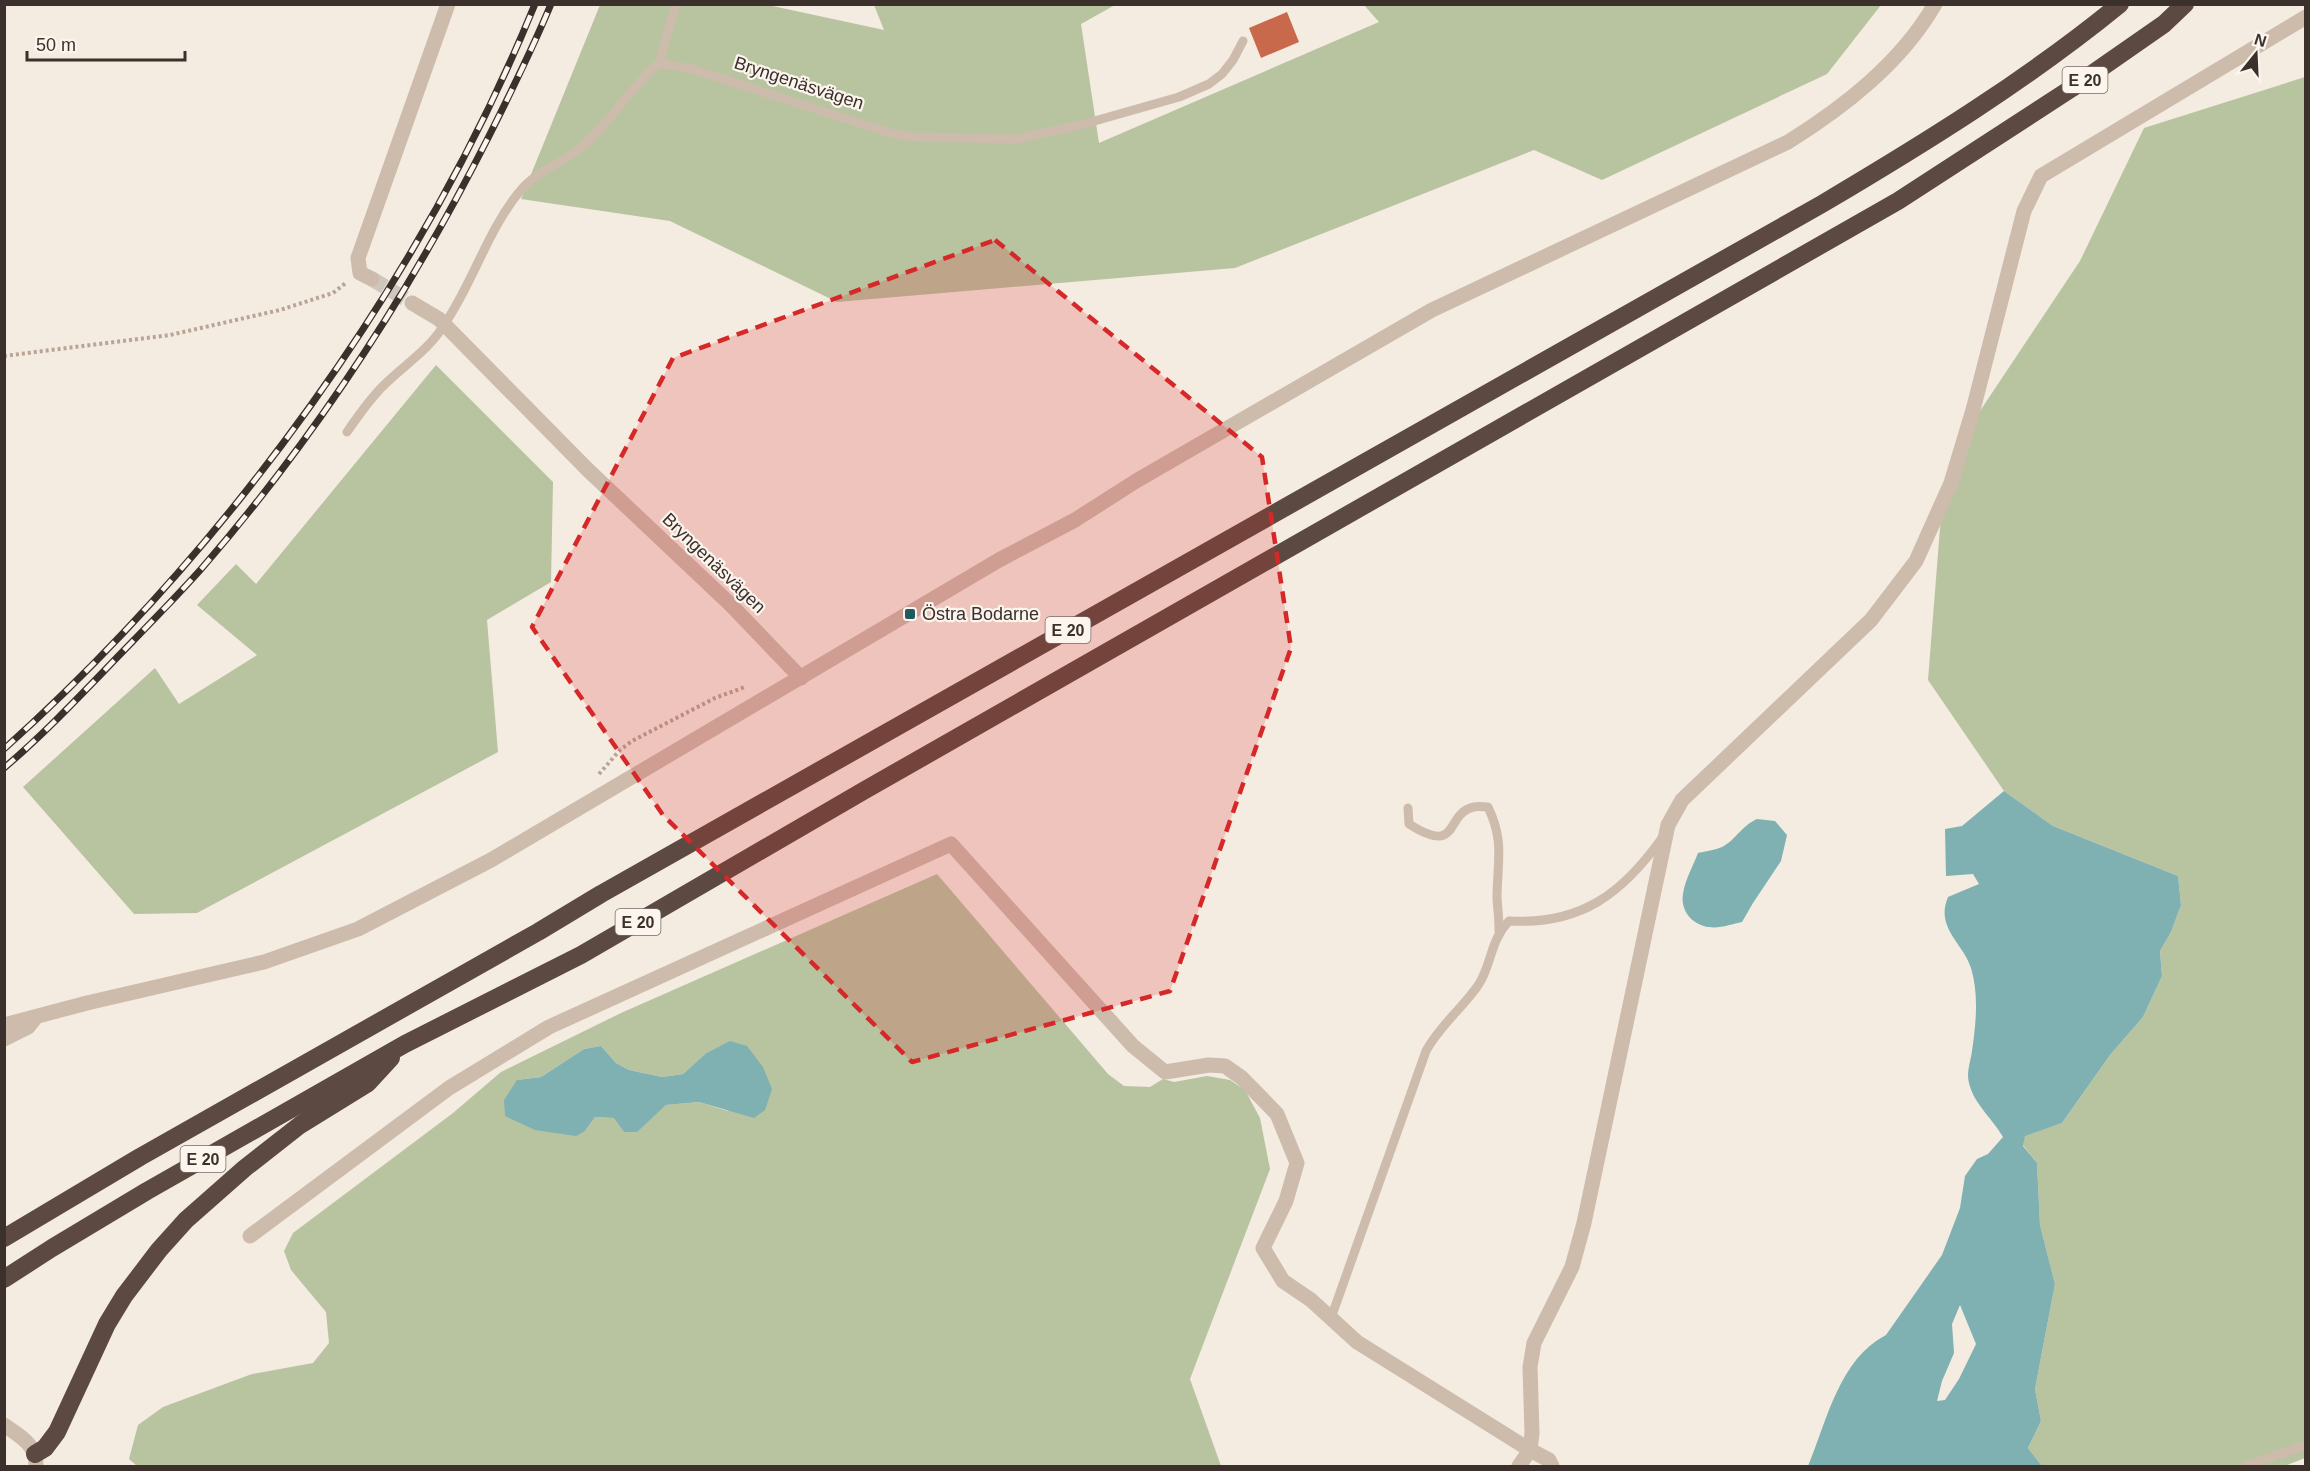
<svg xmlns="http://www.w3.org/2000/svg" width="2310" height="1471" viewBox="0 0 2310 1471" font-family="Helvetica,sans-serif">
	<rect width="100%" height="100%" fill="#f4ebe1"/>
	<path fill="#b8c4a0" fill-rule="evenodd" d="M600 5H768L884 30 874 5H1115L1081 24 1099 143 1379 22 1364 5H1881L1827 74 1602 180 1534 150 1235 268 837 302 670 221 521 199Z
		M2305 77V1458L2285 1466H2042L2028 1448 2041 1421 2035 1389 2055 1284 2040 1225 2037 1163 2023 1145 2025 1135 2062 1123 2110 1055 2143 1017 2162 976 2160 951 2171 932 2181 905 2178 876 2053 826 2004 791 1928 680 1942 503 1958 444 2080 261 2144 128Z
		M436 365 553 482 551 582 487 620 498 752 197 913 134 914 23 787 155 668 179 704 257 655 197 605 236 564 256 584Z
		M937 874 1108 1074 1124 1086 1150 1087 1163 1079 1174 1082 1207 1076 1230 1080 1245 1090 1260 1118 1270 1169 1190 1379 1221 1466H137L129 1459 138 1425 163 1407 252 1374 313 1363 329 1343 326 1312 291 1270 284 1251 293 1233 453 1113 501 1072 621 1013ZM601 1046 616 1063 629 1070 662 1077 683 1074 705 1054 728 1111 699 1102 666 1105 636 1132H624L615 1118 595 1117 585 1131 517 1080 541 1077 584 1049Z"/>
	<path fill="#7fb0b2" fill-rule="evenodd" d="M2004 791 2053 826 2178 876 2181 905 2171 932 2160 951 2162 976 2143 1017 2110 1055 2062 1123 2025 1136 2023 1146 2037 1163 2040 1225 2055 1284 2035 1389 2041 1421 2028 1448 2042 1466H1808C1827 1421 1839 1359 1886 1335L1942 1255 1960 1208 1965 1176 1977 1159 1988 1154 2003 1137C1992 1118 1974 1104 1969 1083 1966 1073 1971 1060 1972 1051 1976 1023 1979 995 1971 968 1963 943 1935 928 1948 897L1979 884 1973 874 1946 876 1945 829 1962 826ZM1960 1305 1976 1344 1959 1379 1945 1400 1937 1401 1942 1381 1954 1353 1952 1324Z
		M1757 819 1775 821 1787 835 1781 861 1753 903 1742 922C1732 924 1719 929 1709 927 1693 925 1680 911 1683 894 1685 880 1693 866 1698 853 1706 851 1715 850 1722 847 1737 839 1740 827 1757 819Z
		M730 1041 747 1046 763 1067 772 1089 765 1110 754 1118 699 1102 666 1105 637 1132H624L614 1118 595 1117 585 1131 576 1136 535 1130 505 1116 504 1100 517 1080 541 1077 584 1049 601 1046 616 1063 629 1070 662 1077 683 1074 705 1054Z"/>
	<path fill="#c8694b" d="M1287 12 1299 42 1261 58 1249 28Z"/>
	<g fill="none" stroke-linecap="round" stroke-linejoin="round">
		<path stroke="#cfc6bd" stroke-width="15" stroke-dasharray="15 8" stroke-linecap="butt" d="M372 279 412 303"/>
		<path stroke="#b9a596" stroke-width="4" stroke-dasharray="3 3" stroke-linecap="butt" d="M4 356 170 335 280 310 333 293 347 282
			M599 774 620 750 632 741 715 698 745 687"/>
		<path stroke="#cdbbac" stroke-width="9" d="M659 63 676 4
			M347 432C358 416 369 400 383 386 403 366 429 350 444 325 473 283 487 231 520 191 535 172 560 164 579 149 610 124 629 88 659 63L692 69 890 133 912 137 1016 139 1084 124 1179 97 1209 84 1222 74 1233 60 1243 41
			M1408 808 1409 824C1461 857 1444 813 1474 807 1478 806 1484 807 1488 807 1505 842 1497 863 1497 899 1498 909 1499 920 1499 931
			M1331 1318 1426 1051C1440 1025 1463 1008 1479 984 1492 963 1490 941 1509 921 1581 925 1622 894 1662 838
			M2245 1466 2306 1445"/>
		<path stroke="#cdbbac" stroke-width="15" d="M372 279 360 273 358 258 448 4
			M412 303 439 319 588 470 730 604 801 678
			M250 1236 449 1088 549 1027 951 844 1133 1046 1165 1072 1209 1065 1225 1066 1242 1078 1277 1114 1297 1163 1286 1201 1263 1248 1283 1281 1311 1300 1357 1342 1530 1450 1532 1433 1530 1367 1534 1343 1572 1267 1584 1223 1668 825 1682 800 1871 620 1916 561 1951 483 1973 410 2024 211 2041 176 2306 17
			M1519 1466 1530 1450 1549 1460 1552 1466"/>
		<path stroke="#cdbbac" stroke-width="15" d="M4 1025 87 1003 264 962 358 929 491 860 999 560 1075 520 1136 481 1432 310 1788 142C1844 107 1901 63 1935 4
			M4 1039 28 1027 36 1017
			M4 1425C20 1436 37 1445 36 1466"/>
		<path stroke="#5c4a42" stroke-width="18" d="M4 1238 140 1157 538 932 601 894 1822 204C1925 143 2027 80 2120 4
			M4 1279 52 1248 147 1191 405 1044 581 955 865 790 1898 201 2072 88 2164 24 2185 4
			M35 1454 45 1448 57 1432 107 1324 124 1296 159 1250 186 1220 245 1168 300 1125 368 1083 391 1058"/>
		<defs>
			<path id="rail" d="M4 749C227 549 422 281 535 4
				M4 768C50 729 91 684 133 641 156 617 180 593 202 568 315 438 410 292 488 138 510 94 532 50 551 4"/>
		</defs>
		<use href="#rail" stroke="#3b302b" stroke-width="7"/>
		<use href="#rail" stroke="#fbf5ee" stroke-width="4.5" stroke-dasharray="14" stroke-linecap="butt"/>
	</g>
	<path fill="#d62828" fill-opacity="0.2" stroke="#d62828" stroke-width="4.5" stroke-dasharray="12 8" stroke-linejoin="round" d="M995 240 1262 457 1291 648 1170 991 912 1062 663 815 532 627 673 358Z"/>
	<rect fill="#1f5a5e" stroke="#fbf5ee" stroke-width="2" x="904" y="608" width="12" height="12" rx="3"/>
	<g text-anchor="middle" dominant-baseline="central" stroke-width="4.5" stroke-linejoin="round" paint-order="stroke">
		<g fill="#fbf5ee" stroke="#756b66" stroke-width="1.5">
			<rect x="2062.5" y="67" width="45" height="26" rx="4.5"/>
			<rect x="1045.5" y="617" width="45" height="26" rx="4.5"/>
			<rect x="615.5" y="909" width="45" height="26" rx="4.5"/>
			<rect x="180.5" y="1146" width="45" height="26" rx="4.5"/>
		</g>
		<g font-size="16" font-weight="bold" fill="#3b302b">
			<text x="2085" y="80">E 20</text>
			<text x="1068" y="630">E 20</text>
			<text x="638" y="922">E 20</text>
			<text x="203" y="1159">E 20</text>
		</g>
		<g font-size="18" fill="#3b302b" stroke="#fbf5ee">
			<text transform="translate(799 83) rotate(18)">Bryngenäsvägen</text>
			<text transform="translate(714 563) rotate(44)">Bryngenäsvägen</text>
		</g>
		<g font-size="18" fill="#3b302b" stroke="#fbf5ee" text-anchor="start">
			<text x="922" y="614">Östra Bodarne</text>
		</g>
	</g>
	<rect width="2310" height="1471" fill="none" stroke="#3b302b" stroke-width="12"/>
	<g transform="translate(2256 54) rotate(18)" stroke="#fbf5ee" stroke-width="4.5" paint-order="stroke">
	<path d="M0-4.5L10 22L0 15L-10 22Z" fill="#3b302b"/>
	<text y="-9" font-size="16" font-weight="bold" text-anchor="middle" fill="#3b302b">N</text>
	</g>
	<path d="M27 51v9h158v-9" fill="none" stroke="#3b302b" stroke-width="3"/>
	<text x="36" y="51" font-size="18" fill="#3b302b" stroke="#fbf5ee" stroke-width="4.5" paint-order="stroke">50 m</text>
</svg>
